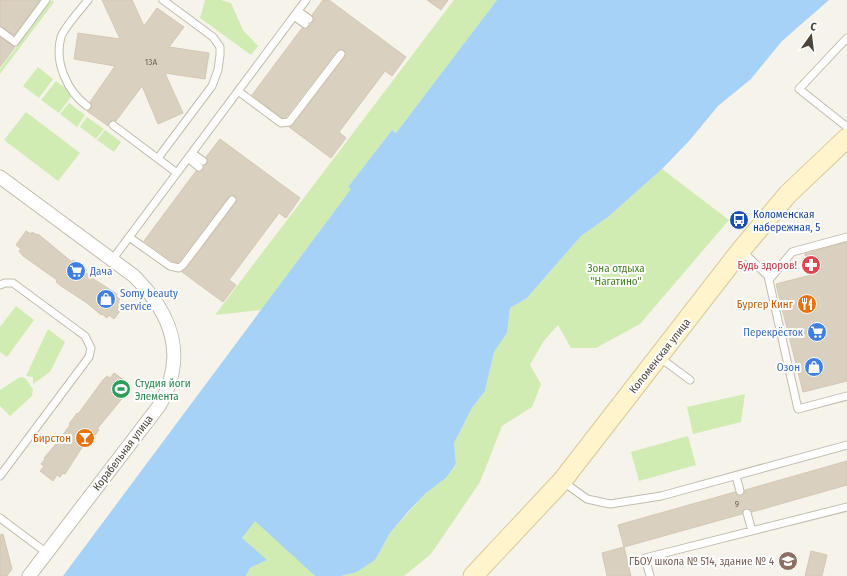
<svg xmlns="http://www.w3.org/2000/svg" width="847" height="576" viewBox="0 0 847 576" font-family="'Fira Sans Condensed',sans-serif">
	<rect width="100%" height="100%" fill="#f6f3eb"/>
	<path fill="#d0ecb2" d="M52 0 54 2 0 74V69Z
		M205 0H221L231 3 243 30 258 46 251 55 200 18Z
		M454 0H497L396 133 392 130 348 187 351 189 261 310 215 315Z
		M38 67 53 79 39 98 23 86Z
		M56 81 73 94 59 113 41 100Z
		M69 103 85 115 77 127 60 114Z
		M26 112 80 153 58 181 4 140Z
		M87 117 104 129 96 139 80 127Z
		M105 130 121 142 114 152 97 140Z
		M662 169 729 220 640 324 596 348H571L558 325 543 342 530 365 541 384 532 407 502 426 480 482 431 554 404 576H341L357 572 375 560 390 533 426 493 446 478 456 464 454 443 472 408 485 391 494 352 507 333 510 308 527 298 581 236 608 217Z
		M16 306 34 320 7 357 0 352V327Z
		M48 329 65 342 50 372 33 384V377L26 376Z
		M20 377 25 378 33 389 32 396 10 416 0 406V390Z
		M745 394 741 422 693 434 687 407Z
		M688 436 696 465 639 481 631 452Z
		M255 520 315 576H246L250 568 266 560 242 538Z"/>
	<path fill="#a5d2f6" d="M497 0H829L782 41 751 79 718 106 689 141 662 169 608 217 581 236 527 298 510 308 507 333 494 352 485 391 472 408 454 443 456 464 446 478 426 493 407 513 390 533 375 560 357 572 341 576H315L255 521 242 538 267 560 250 568 246 576H63L351 189 348 187 392 130 396 133Z"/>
	<path fill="#d9d0bf" stroke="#d4c8b2" d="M0 0H40L14 35 0 26Z
		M102 0H132L144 26 157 8 184 27 169 47 209 53 205 79 165 73 183 113 158 124 142 86 116 121H111L108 126 87 111 92 107 90 102 115 66 74 59 78 33 120 39Z
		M323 0H329L406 57 392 76 385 71 339 132 346 138 331 158 289 127 293 125 345 57 344 50 341 49 337 51 286 117 282 118 252 95 302 28H307L313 22 314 19 312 15Z
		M427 0H448L441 10Z
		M0 37 15 47 0 67Z
		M220 139 300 198 286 218 279 213 229 280 236 285 223 302 182 272 187 268 236 203 235 196 232 195 228 197 178 263 172 261 144 241 196 171 200 172 203 170 204 166 208 162 206 157Z
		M26 231 31 234 32 232 37 235 38 234 72 262 73 260 87 270 85 272 92 278 117 294 116 296 120 299 118 302 124 306 114 319 109 315 107 318 102 314 101 315 87 303 61 286 56 282 57 280 23 256 19 251 21 249 16 245Z
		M847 242V381L803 392 776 284 811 275 805 254Z
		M114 373 128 383 125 388 127 389 124 394 125 395 97 429 99 430 89 443 87 442 81 449 65 474 63 473 60 477 57 475 53 481 40 471 44 466 41 464 45 459 44 458 56 444 70 425 69 424 77 413 78 414 103 380 107 376 110 378Z
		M847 461V485L752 512 749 508H745L742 514 624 547 618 525 735 492 738 496H742L745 490Z
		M3 534 12 569 7 576H0V535Z
		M624 547 631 576H607L602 553Z
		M811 551 827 555 822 576H805Z"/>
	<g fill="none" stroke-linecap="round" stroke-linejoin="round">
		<defs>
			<path id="lane" d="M298 11 309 19
				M294 16 305 24
				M0 31 15 42 46 0
				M847 38 799 89 847 127
				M238 91 281 123 289 122 341 54
				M87 106C67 91 54 62 61 37 63 29 82 8 88 0
				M113 125 177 173
				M192 153 203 161
				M158 158 212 86 218 70 220 55V47L213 37 163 0
				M188 158 199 167
				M129 237 170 266 179 268 183 265 232 200
				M741 250 768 276 798 409 847 396
				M112 260 306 0
				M769 280 792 252 847 237
				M0 285 5 283H13L85 336 91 348 89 357 0 476
				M659 357 690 380
				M736 476 740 491
				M562 481 587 499 610 504 661 496 847 445
				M747 513 752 531
				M0 518 47 553
				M650 576 645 558 847 507"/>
			<path id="street" d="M0 177 134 276C172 314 188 356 159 406L29 576"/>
			<path id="secondary" d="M473 576 562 481 741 250 788 194 847 138"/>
		</defs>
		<use href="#lane" stroke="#c3bcad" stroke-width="9"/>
		<use href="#street" stroke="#c3bcad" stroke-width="15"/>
		<use href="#secondary" stroke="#d9c998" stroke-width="21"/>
		<use href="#lane" stroke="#fff" stroke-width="7"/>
		<use href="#street" stroke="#fff" stroke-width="13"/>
		<use href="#secondary" stroke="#fff4cc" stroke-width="19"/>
	</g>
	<defs>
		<symbol id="bus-disc" viewBox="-11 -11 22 22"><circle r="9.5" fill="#1a4fb4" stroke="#fff"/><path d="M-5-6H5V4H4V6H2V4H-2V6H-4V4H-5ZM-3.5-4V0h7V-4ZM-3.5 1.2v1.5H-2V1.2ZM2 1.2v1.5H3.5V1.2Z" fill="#fff"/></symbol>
		<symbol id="pharmacy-disc" viewBox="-11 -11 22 22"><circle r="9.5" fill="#e0444e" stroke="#fff"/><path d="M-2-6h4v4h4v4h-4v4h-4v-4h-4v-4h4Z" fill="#fff"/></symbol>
		<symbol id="supermarket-disc" viewBox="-11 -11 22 22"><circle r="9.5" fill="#3f7fe0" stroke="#fff"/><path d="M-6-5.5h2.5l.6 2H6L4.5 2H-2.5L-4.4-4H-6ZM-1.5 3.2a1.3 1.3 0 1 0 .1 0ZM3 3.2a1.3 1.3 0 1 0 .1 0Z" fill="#fff"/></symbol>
		<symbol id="shop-disc" viewBox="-11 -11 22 22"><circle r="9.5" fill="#3f7fe0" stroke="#fff"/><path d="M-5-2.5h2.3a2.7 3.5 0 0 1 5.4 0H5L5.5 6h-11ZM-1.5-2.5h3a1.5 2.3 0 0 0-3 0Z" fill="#fff"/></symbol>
		<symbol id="restaurant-disc" viewBox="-11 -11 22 22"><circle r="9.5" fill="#e8710a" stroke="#fff"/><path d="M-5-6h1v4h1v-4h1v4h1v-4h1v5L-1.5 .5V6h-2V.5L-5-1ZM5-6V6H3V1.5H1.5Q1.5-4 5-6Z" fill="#fff"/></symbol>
		<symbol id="stadium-disc" viewBox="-11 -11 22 22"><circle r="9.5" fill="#2e9e5b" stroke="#fff"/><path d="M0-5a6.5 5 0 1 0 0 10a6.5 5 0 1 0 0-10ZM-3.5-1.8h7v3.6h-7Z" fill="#fff"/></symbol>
		<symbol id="bar-disc" viewBox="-11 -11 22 22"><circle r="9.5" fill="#e8710a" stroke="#fff"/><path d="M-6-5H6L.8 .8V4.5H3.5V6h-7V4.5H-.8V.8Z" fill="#fff"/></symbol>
		<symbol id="school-disc" viewBox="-11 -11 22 22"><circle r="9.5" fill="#8d6e63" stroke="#fff"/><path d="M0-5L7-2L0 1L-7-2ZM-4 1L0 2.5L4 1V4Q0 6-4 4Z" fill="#fff"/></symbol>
	</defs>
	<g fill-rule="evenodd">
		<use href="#bus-disc" x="728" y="209" width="22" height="22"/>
		<use href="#pharmacy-disc" x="800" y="254" width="22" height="22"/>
		<use href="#supermarket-disc" x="65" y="260" width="22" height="22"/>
		<use href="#shop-disc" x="95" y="288" width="22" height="22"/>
		<use href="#restaurant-disc" x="796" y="293" width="22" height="22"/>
		<use href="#supermarket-disc" x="806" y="321" width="22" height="22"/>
		<use href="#shop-disc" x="803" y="356" width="22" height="22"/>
		<use href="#stadium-disc" x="110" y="378" width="22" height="22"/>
		<use href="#bar-disc" x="74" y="427" width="22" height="22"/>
		<use href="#school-disc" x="777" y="550" width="22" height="22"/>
	</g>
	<g text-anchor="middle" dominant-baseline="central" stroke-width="4" stroke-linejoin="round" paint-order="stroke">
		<g font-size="9" fill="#6e675a">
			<text x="151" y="62">13А</text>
			<text x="737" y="504">9</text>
		</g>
		<g font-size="11" fill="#164399" stroke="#fff" text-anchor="start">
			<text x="753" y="214">Коломенская<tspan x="753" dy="13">набережная, 5</tspan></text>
		</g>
		<g font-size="11" fill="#be3a42" stroke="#fff" text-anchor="end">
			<text x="797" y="265">Будь здоров!</text>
		</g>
		<g font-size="11" fill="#468326" stroke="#fff">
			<text x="616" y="268">Зона отдыха<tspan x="616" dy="13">"Нагатино"</tspan></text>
		</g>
		<g font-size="11" fill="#366cbe" stroke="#fff" text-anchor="start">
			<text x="90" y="271">Дача</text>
			<text x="120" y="293">Somy beauty<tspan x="120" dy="13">service</tspan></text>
			<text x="803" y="332" text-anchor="end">Перекрёсток</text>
			<text x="800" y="367" text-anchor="end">Озон</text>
		</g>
		<g font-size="11" fill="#c56008" stroke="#fff" text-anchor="end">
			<text x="793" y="304">Бургер Кинг</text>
			<text x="71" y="438">Бирстон</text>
		</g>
		<g font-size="11" fill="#4b4438" stroke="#fff">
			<text transform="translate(660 356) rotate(-52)">Коломенская улица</text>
			<text transform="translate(123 453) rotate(-53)">Корабельная улица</text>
		</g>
		<g font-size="11" fill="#27864d" stroke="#fff" text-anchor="start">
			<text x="135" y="383">Студия йоги<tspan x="135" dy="13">Элемента</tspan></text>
		</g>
		<g font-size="11" fill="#785e54" stroke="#fff" text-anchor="end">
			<text x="774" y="561">ГБОУ школа № 514, здание № 4</text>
		</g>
	</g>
	<g transform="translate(811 36) rotate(14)" stroke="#ffffff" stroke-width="3" paint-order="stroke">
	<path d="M0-3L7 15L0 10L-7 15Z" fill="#4b4438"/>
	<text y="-6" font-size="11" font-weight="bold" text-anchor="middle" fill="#4b4438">С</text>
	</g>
</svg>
